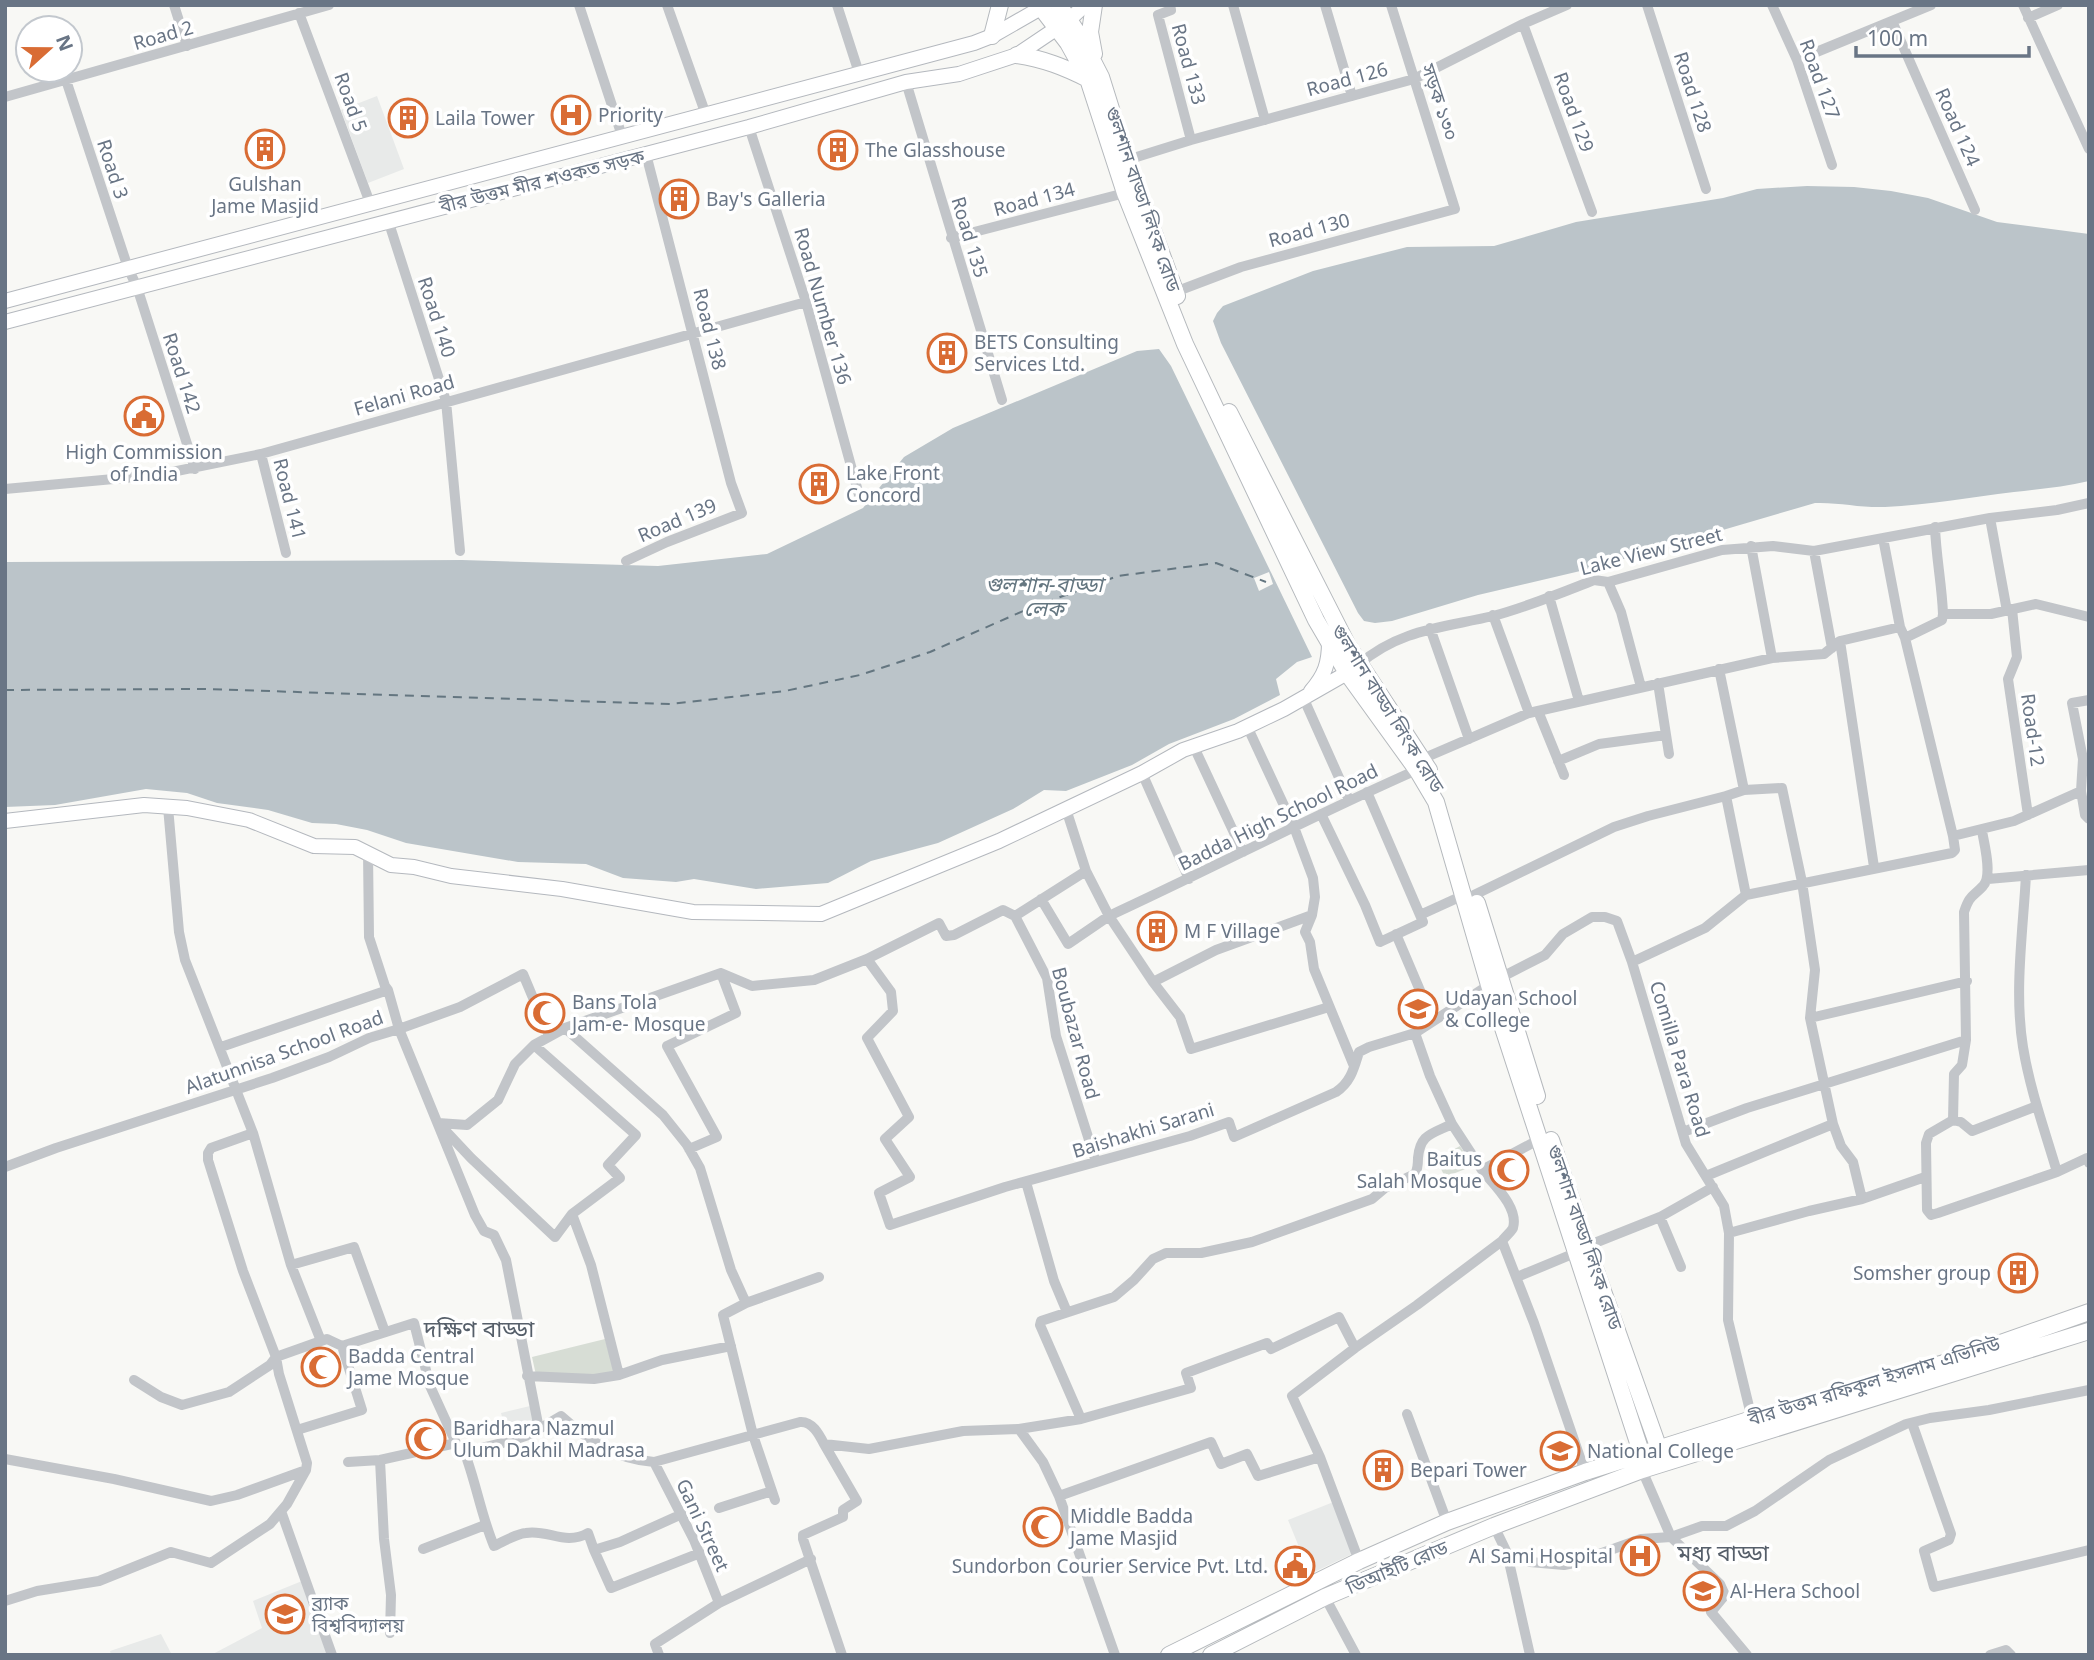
<svg xmlns="http://www.w3.org/2000/svg" width="2094" height="1660" viewBox="0 0 2094 1660" font-family="'Noto Sans','Noto Sans Bengali',sans-serif">
	<rect width="100%" height="100%" fill="#f8f8f5"/>
	<path fill="#e8eae9" d="M377 96 404 169 368 183 341 110Z
		M530 1406 536 1430 507 1438 501 1413Z
		M1336 1501 1352 1554 1310 1574 1288 1520Z
		M302 1581 327 1655H211L262 1628 253 1601Z
		M161 1634 172 1655H111L110 1651Z"/>
	<path fill="#d7ddd5" d="M1460 1146 1473 1166 1445 1177 1436 1159Z
		M605 1339 614 1371 595 1376 536 1375 532 1357Z"/>
	<path fill="#bbc4c9" d="M1807 186 1854 187 1891 191 1928 198 1997 222 2089 234V481C2064 487 2039 489 2014 492 1971 497 1928 505 1885 507 1861 508 1838 502 1815 503L1593 568 1478 595 1392 621 1375 623 1364 621 1358 613 1221 343 1213 321 1217 313 1223 306 1313 271 1407 247 1494 246 1576 222 1723 198 1757 189Z
		M1159 349 1171 366 1312 657 1297 662 1276 679 1280 695 1234 719 1169 744 1132 765 1066 791 1044 790 1013 809 938 843 871 861 828 883 756 889 694 879 676 882 623 878 586 864 518 862 406 843 367 830 336 824 312 823 268 810 217 803 187 793 146 789 55 805 5 807V562L462 560 658 566 767 554 863 508 904 457 953 428 1137 351Z"/>
	<path fill="#f8f8f5" d="M1269 572 1273 584 1259 591 1254 578Z"/>
	<g fill="none" stroke-linecap="round" stroke-linejoin="round">
		<path stroke="#647680" stroke-width="2" stroke-dasharray="9 7" stroke-linecap="butt" d="M5 690 204 689 670 704 785 691 860 675 930 652 1030 608 1118 576 1216 563 1266 582"/>
		<defs>
			<path id="secondary" d="M5 301 974 43 992 36 1046 5
				M5 322 749 127 906 82 959 74 1017 55 1069 20 1085 5
				M1311 691C1325 675 1329 663 1329 642
				M5 821 144 805 187 808 249 820 314 846 355 847 391 865 414 867 451 876 562 889 693 912 821 914 999 841 1142 773 1183 750 1238 731 1284 709 1347 673"/>
			<path id="primary" d="M1039 5 1068 43 1088 79 1125 193 1185 344 1316 620 1347 673 1417 770 1436 802 1489 985 1642 1455
				M1059 5 1081 38 1101 77 1127 160 1177 296
				M1094 5 1090 32 1094 54
				M992 36 1000 5
				M1017 55C1044 59 1064 67 1088 79
				M1229 412 1348 646 1429 770
				M1477 903 1537 1096
				M1551 1140 1587 1246 1659 1449
				M1169 1655 1359 1561 1447 1522 1585 1472 1752 1419 1941 1364 2089 1312
				M1211 1655 1325 1597 1494 1526 1642 1470 2089 1331"/>
		</defs>
		<use href="#secondary" stroke="#b4b8be" stroke-width="16"/>
		<use href="#primary" stroke="#b5b9bd" stroke-width="18"/>
		<path stroke="#c2c5c9" stroke-width="10" d="M174 5 187 46
			M579 5 622 136
			M667 5 706 115
			M837 5 859 73
			M1170 5 1171 10 1158 15 1191 140
			M1233 5 1265 120
			M1325 5 1352 96
			M1647 5 1706 189
			M1772 5 1797 60 1832 165
			M2023 5 2089 149
			M299 13 370 203
			M2028 18 2058 5
			M1892 21 1975 210
			M1523 24 1592 212
			M1797 60 1931 5
			M66 80 128 268 137 287 195 469
			M906 82 1002 400
			M5 97 329 5
			M749 127 806 302 859 495
			M1127 160 1191 140 1414 79 1523 24 1567 5
			M388 220 446 401 460 551
			M951 238 1125 193
			M1175 292 1241 267 1455 209 1391 5
			M261 454 286 553
			M5 489 157 475 261 454 806 302
			M1990 518 2007 611
			M1935 527C1936 557 1942 585 1943 614
			M1883 538 1900 627
			M1751 546 1772 658
			M1814 551 1832 648
			M626 561 667 542 742 513 731 483 646 154
			M1608 582 1621 612 1641 687
			M1549 596 1579 701
			M2012 609 2017 657 2008 679 2028 815
			M1493 615 1529 713
			M1430 628 1469 739
			M1840 641 1874 867
			M1358 665C1400 629 1442 628 1493 616 1527 607 1561 593 1594 580L1608 582 1722 550 1773 546 1814 551 1990 518 2057 510 2089 503
			M1719 669 1744 790
			M1658 683 1669 754
			M1303 697 1349 800
			M2089 700 2072 703 2083 759 2081 791 2085 815 2089 819
			M1538 711 1564 775
			M1247 726 1294 827 1313 878 1315 897 1312 915 1216 950 1153 982 1180 1017 1191 1049 1329 1007
			M1194 747 1243 852
			M1422 759 1529 713 1772 658 1824 654 1840 641 1900 627 1905 638 1942 620 1943 614H1991L2036 604 2089 617
			M1558 761 1599 744 1666 735
			M1142 773 1189 879
			M1367 792 1420 915
			M1726 796 1744 790 1782 788 1802 882 1815 970 1810 1018 1833 1124 1841 1146 1853 1162 1862 1199
			M168 807 179 932 185 960 253 1133 291 1265 321 1341
			M1066 809 1086 871
			M1321 814 1365 905 1380 942 1423 922 1420 915 1464 895
			M1982 831C1984 843 1993 876 1983 886 1972 898 1970 894 1964 912L1966 1040 1962 1065 1954 1074 1953 1120 1929 1134 1926 1143 1927 1210 1931 1215 1938 1213 2057 1172 2087 1158 2089 1163
			M1953 836 2014 821 2081 791
			M368 852 369 937 385 986 388 990 399 1029 460 1007 523 974 549 1036
			M2026 875C2023 931 2014 992 2023 1047 2030 1090 2045 1131 2057 1172
			M1988 879 2089 870
			M1474 895 1614 827 1648 816 1726 796 1746 895
			M1041 899 1068 944 1109 916 1153 982
			M1312 915 1305 932 1310 942 1314 969 1354 1066
			M1015 916 1047 978 1056 1036 1096 1162
			M1396 934 1433 1021
			M867 959 891 992 893 1011 867 1038 909 1117 885 1139 910 1177 879 1193 890 1225 1005 1187 1190 1136 1229 1122 1234 1137 1336 1092C1351 1082 1354 1068 1359 1052L1369 1047 1415 1033
			M1632 962 1705 928 1746 895 1952 853 1955 850 1953 836 1905 638
			M1500 978 1545 955 1563 934 1592 917H1605L1617 921 1632 962 1686 1144 1724 1206 1729 1233 1728 1320 1752 1419
			M1810 1018 1967 981
			M565 1028 663 1115 687 1145 700 1168 731 1270 746 1303
			M534 1045 636 1135 608 1165 620 1178 572 1214
			M221 1047 388 990
			M1953 1120 1961 1122 1972 1131 2037 1106
			M438 1123 467 1125 498 1100 515 1064 534 1045 565 1028 721 973 752 986 814 980 867 959 939 923 946 936 954 935 1003 910 1015 916 1086 871 1109 916C1213 868 1314 815 1419 769
			M441 1126 471 1158 555 1237 572 1214 591 1265 619 1375
			M1683 1132 1747 1108 1966 1040
			M689 1149 717 1137 667 1046 736 1013 721 973
			M5 1167 56 1148 272 1078 329 1057 369 1038 399 1029 475 1215 484 1231 494 1235 506 1260 539 1429 561 1416C589 1441 615 1459 654 1462L800 1422C812 1421 819 1434 824 1444L869 1449 963 1431 1019 1429 1081 1419 1191 1388 1186 1373 1267 1343 1271 1349 1339 1317 1355 1348 1417 1305 1502 1241C1505 1237 1511 1232 1513 1228 1519 1207 1493 1184 1482 1170L1540 1139
			M1482 1170 1452 1124 1430 1076 1415 1033 1489 985
			M1706 1176 1833 1124
			M1026 1182 1054 1281 1067 1312
			M1660 1217 1681 1267
			M1729 1233 1809 1211 1862 1199 1925 1177
			M1502 1241 1534 1323 1585 1472
			M1587 1246 1660 1217 1713 1187
			M291 1265 354 1247 385 1332
			M1517 1277 1575 1253
			M1355 1348 1292 1396 1320 1457 1359 1561
			M527 1376 594 1379 619 1375 662 1360 731 1346
			M134 1380 161 1397 182 1405 229 1392 270 1365 276 1357 321 1341 327 1339 342 1346 414 1323 430 1386 456 1443 464 1451C478 1449 531 1438 539 1429
			M1407 1414 1447 1522
			M1081 1419 1040 1325 1041 1321 1114 1297 1134 1280 1153 1259 1166 1253H1201L1252 1242 1372 1199 1385 1188 1415 1174C1418 1169 1418 1164 1418 1158 1420 1134 1432 1134 1452 1124
			M1912 1423 1951 1534 1949 1540 1924 1551 1934 1587 2089 1550
			M1019 1429 1043 1462 1059 1496 1115 1655
			M297 1430 362 1410 342 1346
			M824 1444 857 1501 843 1510V1517L803 1535V1539L842 1655
			M464 1451C476 1482 481 1515 494 1546 503 1542 515 1534 526 1533 548 1529 565 1546 588 1533L594 1550 620 1542 682 1514
			M5 1459 114 1479 211 1501 237 1495 306 1470
			M380 1460 384 1539 391 1595 390 1633
			M348 1462 380 1460 456 1443
			M654 1462 694 1540 719 1603
			M1642 1470 1671 1537 1720 1584 1725 1595 1711 1612 1747 1655
			M1059 1496 1211 1442 1221 1464 1247 1454 1258 1476 1320 1457
			M775 1500 753 1435 723 1315 746 1303 819 1277
			M719 1508 772 1491
			M281 1511 332 1655
			M1494 1526 1507 1553 1530 1562 1564 1565 1574 1563 1641 1539 1671 1537 1702 1526H1726L1755 1511 1829 1460 1906 1424 1930 1418 1989 1410 2089 1390
			M423 1549 485 1525
			M594 1550 611 1588 700 1553
			M1507 1553 1530 1655
			M1325 1597 1356 1655
			M5 1601 37 1591 99 1581 171 1552 211 1563 270 1524 287 1504 306 1470 307 1463 279 1374 276 1357 243 1271 208 1160V1153L211 1148 253 1133
			M659 1655 655 1644 719 1603 811 1559
			M1990 1655 2006 1650 2011 1655"/>
		<use href="#secondary" stroke="#fff" stroke-width="14"/>
		<use href="#primary" stroke="#fff" stroke-width="16"/>
	</g>
	<defs>
		<symbol id="hospital-ring" viewBox="-11 -11 22 22"><circle r="9.5" fill="#fff" stroke="#d96c34" stroke-width="1.5"/><path d="M-5-5h3v3.5h4V-5h3V5h-3V1.5h-4V5h-3Z" fill="#d96c34"/></symbol>
		<symbol id="building-ring" viewBox="-11 -11 22 22"><circle r="9.5" fill="#fff" stroke="#d96c34" stroke-width="1.5"/><path d="M-4-6H4V6H1V3H-1V6H-4ZM-2.5-4.3h1.7v1.8h-1.7ZM.8-4.3h1.7v1.8H.8ZM-2.5-1h1.7V.8h-1.7ZM.8-1h1.7V.8H.8Z" fill="#d96c34"/></symbol>
		<symbol id="civic-ring" viewBox="-11 -11 22 22"><circle r="9.5" fill="#fff" stroke="#d96c34" stroke-width="1.5"/><path d="M-.6-6.5H3V-4.5H.6V-3L4-1V1h2V6H-6V1h2V-1L-.6-3ZM-1.2 2.5V6h2.4V2.5Z" fill="#d96c34"/></symbol>
		<symbol id="school-ring" viewBox="-11 -11 22 22"><circle r="9.5" fill="#fff" stroke="#d96c34" stroke-width="1.5"/><path d="M0-5L7-2L0 1L-7-2ZM-4 1L0 2.5L4 1V4Q0 6-4 4Z" fill="#d96c34"/></symbol>
		<symbol id="mosque-ring" viewBox="-11 -11 22 22"><circle r="9.5" fill="#fff" stroke="#d96c34" stroke-width="1.5"/><path d="M3.5-4.9A6 6 0 1 0 3.5 4.9A5 5 0 1 1 3.5-4.9Z" fill="#d96c34"/></symbol>
		<symbol id="university-ring" viewBox="-11 -11 22 22"><circle r="9.5" fill="#fff" stroke="#d96c34" stroke-width="1.5"/><path d="M0-5L7-2L0 1L-7-2ZM-4 1L0 2.5L4 1V4Q0 6-4 4Z" fill="#d96c34"/></symbol>
	</defs>
	<g fill-rule="evenodd">
		<use href="#hospital-ring" x="549" y="93" width="44" height="44"/>
		<use href="#building-ring" x="386" y="96" width="44" height="44"/>
		<use href="#building-ring" x="243" y="127" width="44" height="44"/>
		<use href="#building-ring" x="816" y="128" width="44" height="44"/>
		<use href="#building-ring" x="657" y="177" width="44" height="44"/>
		<use href="#building-ring" x="925" y="331" width="44" height="44"/>
		<use href="#civic-ring" x="122" y="394" width="44" height="44"/>
		<use href="#building-ring" x="797" y="462" width="44" height="44"/>
		<use href="#building-ring" x="1135" y="909" width="44" height="44"/>
		<use href="#school-ring" x="1396" y="987" width="44" height="44"/>
		<use href="#mosque-ring" x="523" y="991" width="44" height="44"/>
		<use href="#mosque-ring" x="1487" y="1148" width="44" height="44"/>
		<use href="#building-ring" x="1996" y="1251" width="44" height="44"/>
		<use href="#mosque-ring" x="299" y="1345" width="44" height="44"/>
		<use href="#mosque-ring" x="404" y="1417" width="44" height="44"/>
		<use href="#university-ring" x="1538" y="1429" width="44" height="44"/>
		<use href="#building-ring" x="1361" y="1448" width="44" height="44"/>
		<use href="#mosque-ring" x="1021" y="1505" width="44" height="44"/>
		<use href="#hospital-ring" x="1618" y="1534" width="44" height="44"/>
		<use href="#civic-ring" x="1273" y="1544" width="44" height="44"/>
		<use href="#school-ring" x="1681" y="1569" width="44" height="44"/>
		<use href="#university-ring" x="263" y="1592" width="44" height="44"/>
	</g>
	<g text-anchor="middle" dominant-baseline="central" stroke-width="7" stroke-linejoin="round" paint-order="stroke">
		<g font-size="19" fill="#697585" stroke="#fff">
			<text transform="translate(163 35) rotate(-16)">Road 2</text>
			<text transform="translate(1189 64) rotate(75)">Road 133</text>
			<text transform="translate(1347 79) rotate(-15)">Road 126</text>
			<text transform="translate(1820 79) rotate(70)">Road 127</text>
			<text transform="translate(1693 92) rotate(72)">Road 128</text>
			<text transform="translate(351 102) rotate(70)">Road 5</text>
			<text transform="translate(1440 102) rotate(72)">সড়ক ১৩০</text>
			<text transform="translate(1574 112) rotate(70)">Road 129</text>
			<text transform="translate(1958 127) rotate(66)">Road 124</text>
			<text transform="translate(113 169) rotate(72)">Road 3</text>
			<text transform="translate(542 181) rotate(-14)">বীর উত্তম মীর শওকত সড়ক</text>
			<text transform="translate(1034 199) rotate(-15)">Road 134</text>
			<text transform="translate(1143 199) rotate(71)">গুলশান বাড্ডা লিংক রোড</text>
			<text transform="translate(1309 230) rotate(-15)">Road 130</text>
			<text transform="translate(970 237) rotate(73)">Road 135</text>
			<text transform="translate(823 306) rotate(74)">Road Number 136</text>
			<text transform="translate(437 317) rotate(72)">Road 140</text>
			<text transform="translate(710 329) rotate(76)">Road 138</text>
			<text transform="translate(182 373) rotate(72)">Road 142</text>
			<text transform="translate(404 395) rotate(-16)">Felani Road</text>
			<text transform="translate(290 499) rotate(76)">Road 141</text>
			<text transform="translate(677 520) rotate(-23)">Road 139</text>
			<text transform="translate(1651 551) rotate(-14)">Lake View Street</text>
			<text transform="translate(1388 708) rotate(58)">গুলশান বাড্ডা লিংক রোড</text>
			<text transform="translate(2033 730) rotate(82)">Road-12</text>
			<text transform="translate(1278 817) rotate(-26)">Badda High School Road</text>
			<text transform="translate(1076 1033) rotate(75)">Boubazar Road</text>
			<text transform="translate(284 1052) rotate(-20)">Alatunnisa School Road</text>
			<text transform="translate(1680 1059) rotate(73)">Comilla Para Road</text>
			<text transform="translate(1143 1130) rotate(-17)">Baishakhi Sarani</text>
			<text transform="translate(1585 1237) rotate(71)">গুলশান বাড্ডা লিংক রোড</text>
			<text transform="translate(1874 1381) rotate(-17)">বীর উত্তম রফিকুল ইসলাম এভিনিউ</text>
			<text transform="translate(703 1525) rotate(65)">Gani Street</text>
			<text transform="translate(1397 1567) rotate(-23)">ডিআইটি রোড</text>
		</g>
		<g font-size="19" fill="#697585" stroke="#fff" text-anchor="start">
			<text x="598" y="115">Priority</text>
			<text x="435" y="118">Laila Tower</text>
			<text x="865" y="150">The Glasshouse</text>
			<text x="265" y="184" text-anchor="middle">Gulshan<tspan x="265" dy="22">Jame Masjid</tspan></text>
			<text x="706" y="199">Bay's Galleria</text>
			<text x="974" y="342">BETS Consulting<tspan x="974" dy="22">Services Ltd.</tspan></text>
			<text x="144" y="452" text-anchor="middle">High Commission<tspan x="144" dy="22">of India</tspan></text>
			<text x="846" y="473">Lake Front<tspan x="846" dy="22">Concord</tspan></text>
			<text x="1184" y="931">M F Village</text>
			<text x="1445" y="998">Udayan School<tspan x="1445" dy="22">&amp; College</tspan></text>
			<text x="572" y="1002">Bans Tola<tspan x="572" dy="22">Jam-e- Mosque</tspan></text>
			<text x="1482" y="1159" text-anchor="end">Baitus<tspan x="1482" dy="22">Salah Mosque</tspan></text>
			<text x="1991" y="1273" text-anchor="end">Somsher group</text>
			<text x="348" y="1356">Badda Central<tspan x="348" dy="22">Jame Mosque</tspan></text>
			<text x="453" y="1428">Baridhara Nazmul<tspan x="453" dy="22">Ulum Dakhil Madrasa</tspan></text>
			<text x="1587" y="1451">National College</text>
			<text x="1410" y="1470">Bepari Tower</text>
			<text x="1070" y="1516">Middle Badda<tspan x="1070" dy="22">Jame Masjid</tspan></text>
			<text x="1613" y="1556" text-anchor="end">Al Sami Hospital</text>
			<text x="1268" y="1566" text-anchor="end">Sundorbon Courier Service Pvt. Ltd.</text>
			<text x="1730" y="1591">Al-Hera School</text>
			<text x="312" y="1603">ব্র্যাক<tspan x="312" dy="22">বিশ্ববিদ্যালয়</tspan></text>
		</g>
		<g font-size="21" font-style="italic" fill="#647680" stroke="#fff">
			<text x="1044" y="584">গুলশান-বাড্ডা<tspan x="1044" dy="24">লেক</tspan></text>
		</g>
		<g font-size="23" fill="#565f6a" stroke="#fff">
			<text x="479" y="1328">দক্ষিণ বাড্ডা</text>
			<text x="1723" y="1552">মধ্য বাড্ডা</text>
		</g>
	</g>
	<rect width="2094" height="1660" fill="none" stroke="#697585" stroke-width="14"/>
	<g transform="translate(49 49) rotate(69)"><circle r="33" fill="#ffffff" stroke="#c3c8ce" stroke-width="2"/>
	<path d="M0-5L12 26L0 18L-12 26Z" fill="#d96c34"/>
	<text y="-10" font-size="19" font-weight="bold" text-anchor="middle" fill="#697585">N</text>
	</g>
	<path d="M1856 46v10h173v-10" fill="none" stroke="#697585" stroke-width="3.5"/>
	<text x="1867" y="46" font-size="21" fill="#697585" stroke="#ffffff" stroke-width="5" paint-order="stroke">100 m</text>
</svg>
